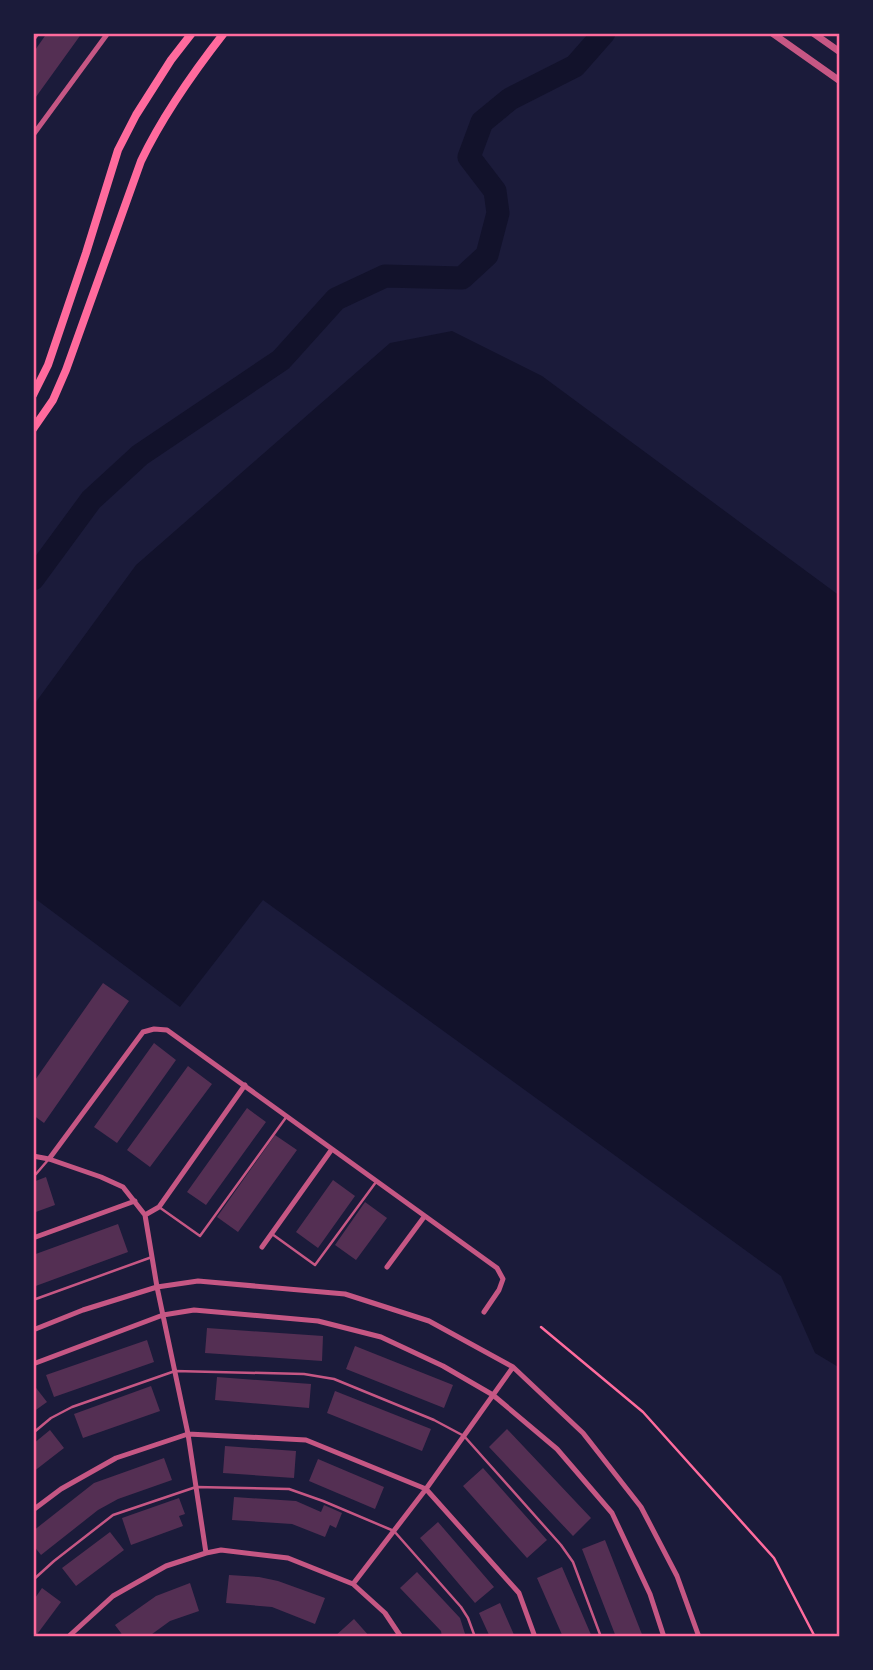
<svg xmlns="http://www.w3.org/2000/svg" width="873" height="1670" viewBox="0 0 873 1670" font-family="'IBM Plex Sans',sans-serif">
	<rect width="100%" height="100%" fill="#1b1b3a"/>
	<path fill="#12122b" d="M452 331 542 376 840 596V1368L815 1353 781 1276 263 900 180 1007 33 897V706L136 565 390 343Z"/>
	<g fill="none" stroke-linecap="round" stroke-linejoin="round">
		<path stroke="#12122b" stroke-width="23" d="M33 579 91 500 140 455 281 360 336 299 385 276 462 278 487 255 498 213 495 191 469 157 482 122 510 99 575 66 604 33"/>
	</g>
	<path fill="#542f53" d="M47 33H82L33 101V53Z
		M103 983 129 1001 44 1123 33 1115V1083Z
		M154 1043 176 1060 117 1143 94 1127Z
		M188 1066 212 1084 150 1167 127 1150Z
		M247 1108 266 1122 206 1205 187 1192Z
		M275 1135 297 1150 238 1232 217 1217Z
		M46 1177 55 1205 33 1213V1182Z
		M333 1180 355 1196 318 1248 296 1232Z
		M365 1202 387 1218 356 1260 335 1245Z
		M118 1224 128 1252 33 1287V1255Z
		M207 1328 323 1336 322 1361 205 1353Z
		M147 1340 154 1362 54 1397 46 1375Z
		M355 1346 453 1385 444 1408 346 1369Z
		M217 1377 311 1384 309 1408 215 1400Z
		M33 1384 47 1402 33 1412Z
		M151 1386 160 1411 83 1438 74 1414Z
		M335 1391 431 1429 422 1451 327 1413Z
		M507 1429 591 1518 573 1536 489 1447Z
		M50 1430 64 1448 33 1472V1444Z
		M225 1446 296 1451 294 1478 223 1473Z
		M164 1458 172 1480 118 1499 98 1510 41 1555 33 1545V1531L94 1483Z
		M318 1459 384 1487 375 1509 309 1481Z
		M483 1468 547 1540 527 1558 463 1486Z
		M234 1497 296 1501 321 1512 324 1505 342 1513 336 1528 330 1525 325 1537 292 1524 232 1520Z
		M179 1498 185 1514 179 1516 183 1526 131 1545 122 1518Z
		M438 1522 494 1587 475 1603 420 1538Z
		M110 1532 124 1550 76 1586 62 1568Z
		M605 1540 643 1637H616L582 1549Z
		M562 1567 592 1637H563L537 1578Z
		M417 1572 460 1618 466 1637H442L441 1631 400 1588Z
		M229 1575 259 1577 278 1581 325 1598 315 1624 272 1607 226 1603Z
		M190 1583 199 1611 170 1621 148 1637H124L115 1625 156 1596Z
		M42 1588 61 1602 35 1637H33V1601Z
		M500 1603 515 1637H490L479 1613Z
		M354 1619 370 1637H334Z"/>
	<g fill="none" stroke-linecap="round" stroke-linejoin="round">
		<path stroke="#ff6b9d" stroke-width="2.5" d="M541 1327 643 1412 774 1558 815 1637"/>
		<path stroke="#c65784" stroke-width="2.5" d="M33 41 39 33
			M33 1175 36 1174 48 1160
			M159 1207 200 1236 287 1116
			M272 1234 315 1265 376 1182
			M33 1300 152 1257
			M33 1433 51 1418 72 1407 175 1371 304 1374 334 1379 434 1420 464 1436 561 1545 573 1562 601 1637
			M33 1580 54 1561 113 1515 196 1487 289 1489 323 1501 394 1531 461 1607 468 1618 475 1637"/>
		<path stroke="#c65784" stroke-width="5" d="M33 135 108 33
			M33 1156 49 1159 101 1177 123 1187 145 1215 157 1287 188 1434 206 1553
			M49 1159 143 1032 154 1029 167 1030 497 1268 503 1279 499 1290 484 1312
			M145 1215 159 1207 245 1085
			M33 1238 135 1201
			M262 1247 332 1149
			M387 1267 424 1217
			M33 1330 83 1310 157 1287 198 1281 345 1294 429 1321 513 1367 583 1433 641 1507 677 1576 699 1637
			M33 1364 163 1315 194 1310 318 1321 381 1337 443 1366 493 1395 557 1449 612 1513 650 1594 664 1637
			M33 1510 61 1489 116 1458 188 1434 306 1440 426 1489 519 1593 535 1637
			M353 1584 426 1489 513 1367
			M68 1637 113 1596 166 1566 206 1553 221 1550 288 1558 353 1584 385 1613 401 1637"/>
		<path stroke="#c65784" stroke-width="7" d="M772 33 840 81
			M813 33 840 52"/>
		<path stroke="#ff6b9d" stroke-width="8" d="M33 395 48 365 86 253 118 150 136 115 171 60 192 33
			M33 429 53 400 66 370 141 161C163 115 192 74 224 33"/>
	</g>
	<rect width="873" height="1670" fill="none" stroke="#1b1b3a" stroke-width="70"/>
	<rect x="35" y="35" width="803" height="1600" fill="none" stroke="#ff6b9d" stroke-width="2.5"/>
</svg>
